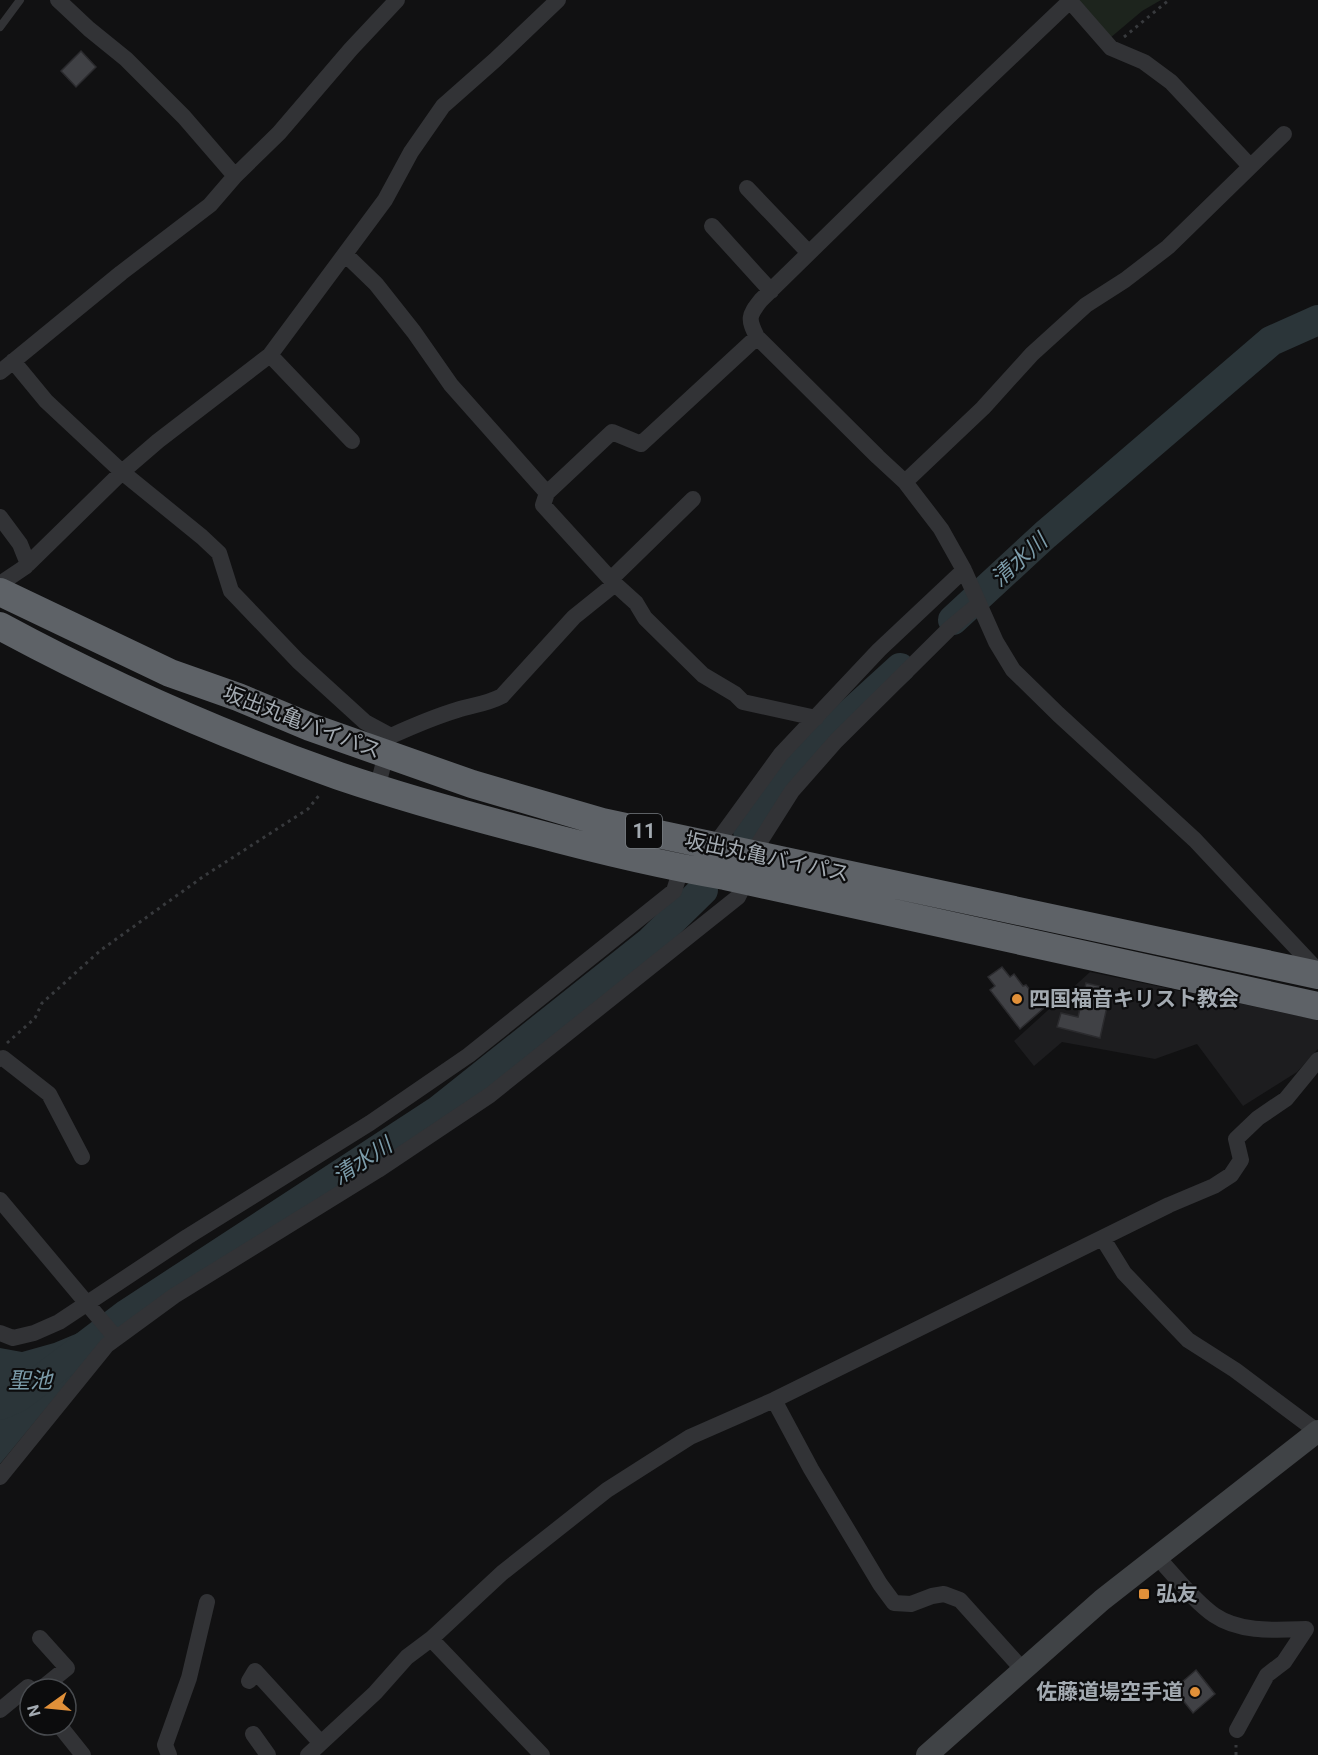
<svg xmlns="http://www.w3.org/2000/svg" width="1318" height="1755" viewBox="0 0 1318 1755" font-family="Roboto,'Noto Sans JP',sans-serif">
	<rect width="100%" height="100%" fill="#111112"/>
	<path fill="#1d1d1f" d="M1090 972 1318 1020V1049L1297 1072 1243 1106 1197 1044 1155 1059 1062 1042 1034 1066 1014 1041Z"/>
	<path fill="#1d241d" d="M1073 0H1161L1142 11 1110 38Z"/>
	<path fill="#2b3539" d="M78 1333 96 1353 72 1377 0 1464V1348L22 1352 54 1343Z"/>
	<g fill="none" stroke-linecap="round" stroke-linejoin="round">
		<path stroke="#2b3539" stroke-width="30" d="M953 620 1045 535 1271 341 1318 320
			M748 831 809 751 900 668
			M0 1405 18 1397 127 1314 439 1110 650 942 703 890"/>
	</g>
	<path fill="#404145" stroke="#2b2b2e" stroke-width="1.5" d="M81 51 96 67 76 87 61 71Z
		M1002 967 1010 977 1014 974 1023 986 1026 985 1044 1008 1020 1029 990 990 995 986 988 977Z
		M1086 983 1111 989 1100 1038 1057 1027 1061 1013 1078 1017Z
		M1196 1670 1215 1694 1193 1713 1174 1689Z"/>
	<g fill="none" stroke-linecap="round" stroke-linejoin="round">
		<path stroke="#383a3d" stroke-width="3" stroke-dasharray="3 4.5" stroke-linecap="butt" d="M1124 37 1169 0
			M7 1043 35 1018 42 1003 101 950 204 876 308 809 321 793
			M1236 1755V1745"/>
		<path stroke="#323336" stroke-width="8" d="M0 27 20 0"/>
		<path stroke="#323336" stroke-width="16" d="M58 0 89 29 126 59 184 117 235 176
			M1069 0 1111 48 1144 62 1171 82 1250 166
			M747 188 809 253
			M712 226 771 291
			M346 255 376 284 414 332 451 385 547 493
			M757 337C748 319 748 316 761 300L947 118 1070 1
			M270 355 352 441
			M13 361 46 401 122 472 202 537 219 553 231 591 298 661 365 722 391 736C413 726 434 717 457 710 473 705 487 704 502 696L574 617 615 584 543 505 547 493 612 432 641 444 757 337 878 457 905 482 941 529 964 570 996 642 1013 670 1058 714 1195 840 1318 971
			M0 372 121 273 210 205 235 176 279 133 351 49 397 0
			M905 482 983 408 1032 354 1086 305 1125 280 1168 247 1284 134
			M0 517 20 544 28 564
			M611 579 693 499
			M0 584 25 567 122 472 158 441 270 355 385 200 411 152 443 106 495 60 558 0
			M615 584 636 603 645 618 703 675 735 694 743 702 816 718
			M377 789 388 746
			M714 846 781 754 879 650 964 570
			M752 854 792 791 836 741 949 629 979 604
			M0 1059 3 1058 49 1094 82 1157
			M0 1200 116 1338
			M1103 1239 1124 1273 1188 1340 1235 1370 1318 1432
			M0 1333 13 1338 34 1333 59 1322 187 1237 370 1123 469 1055 674 891 681 869
			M774 1400 811 1469 880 1584 894 1603 911 1604 932 1596 944 1594 960 1600 1024 1671
			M0 1477 107 1345 174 1296 378 1170 490 1095 738 897 746 881
			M1158 1558C1176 1577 1193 1600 1214 1615 1240 1633 1276 1630 1306 1629L1284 1662 1267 1675 1237 1730
			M40 1638 67 1668 41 1689
			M431 1639 542 1755
			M249 1681 255 1671 320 1742
			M0 1710 28 1687 30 1689
			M59 1725 83 1755
			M253 1734 268 1755
			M169 1755 165 1745 189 1678 207 1602
			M308 1755 375 1693 407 1657 431 1639 502 1573 607 1490 690 1437 774 1400 1169 1205 1214 1186 1231 1175 1241 1160 1236 1139 1258 1118 1286 1099 1318 1060"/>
		<path stroke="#404346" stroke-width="22" d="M927 1755 1102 1600 1318 1431"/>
		<path stroke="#5e6267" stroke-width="28" d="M0 592 170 673 238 697 310 727 472 784 602 822 1318 975
			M0 626C109 685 223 735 339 776 404 798 469 816 535 833 598 850 661 865 725 876L1318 1006"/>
	</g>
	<g fill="#e19039" stroke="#0c0c0d" stroke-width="2">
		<circle cx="1017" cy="999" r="6"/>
		<rect x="1138" y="1588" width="12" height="12" rx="3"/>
		<circle cx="1195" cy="1692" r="6"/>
	</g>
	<g text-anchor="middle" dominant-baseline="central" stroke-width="4.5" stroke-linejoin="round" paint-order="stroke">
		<rect fill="#0c0c0d" stroke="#767b80" stroke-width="1.5" x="626" y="814" width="36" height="34" rx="4.5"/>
		<g font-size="20" font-weight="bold" fill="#a3aab1">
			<text x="644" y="831">11</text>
		</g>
		<g font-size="21" fill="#a3aab1" stroke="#0c0c0d">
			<text transform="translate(302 722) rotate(21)">坂出丸亀バイパス</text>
			<text transform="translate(767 857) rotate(12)">坂出丸亀バイパス</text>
		</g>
		<g font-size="21" font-weight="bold" fill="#a3aab1" stroke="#0c0c0d" text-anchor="start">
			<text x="1029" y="999">四国福音キリスト教会</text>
			<text x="1156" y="1594">弘友</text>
			<text x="1183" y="1692" text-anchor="end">佐藤道場空手道</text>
		</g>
		<g font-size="22" font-style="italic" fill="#7c9caa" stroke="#0c0c0d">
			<text transform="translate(1019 560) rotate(-42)">清水川</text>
			<text transform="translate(362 1161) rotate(-33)">清水川</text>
			<text x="30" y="1380">聖池</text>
		</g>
	</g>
	<g transform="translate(48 1707) rotate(255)"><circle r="28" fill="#0c0c0d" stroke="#484b4f" stroke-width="1.5"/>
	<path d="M0-4.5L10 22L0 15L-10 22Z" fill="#e19039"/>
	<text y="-9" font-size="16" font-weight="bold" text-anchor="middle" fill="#a3aab1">N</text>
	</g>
</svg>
